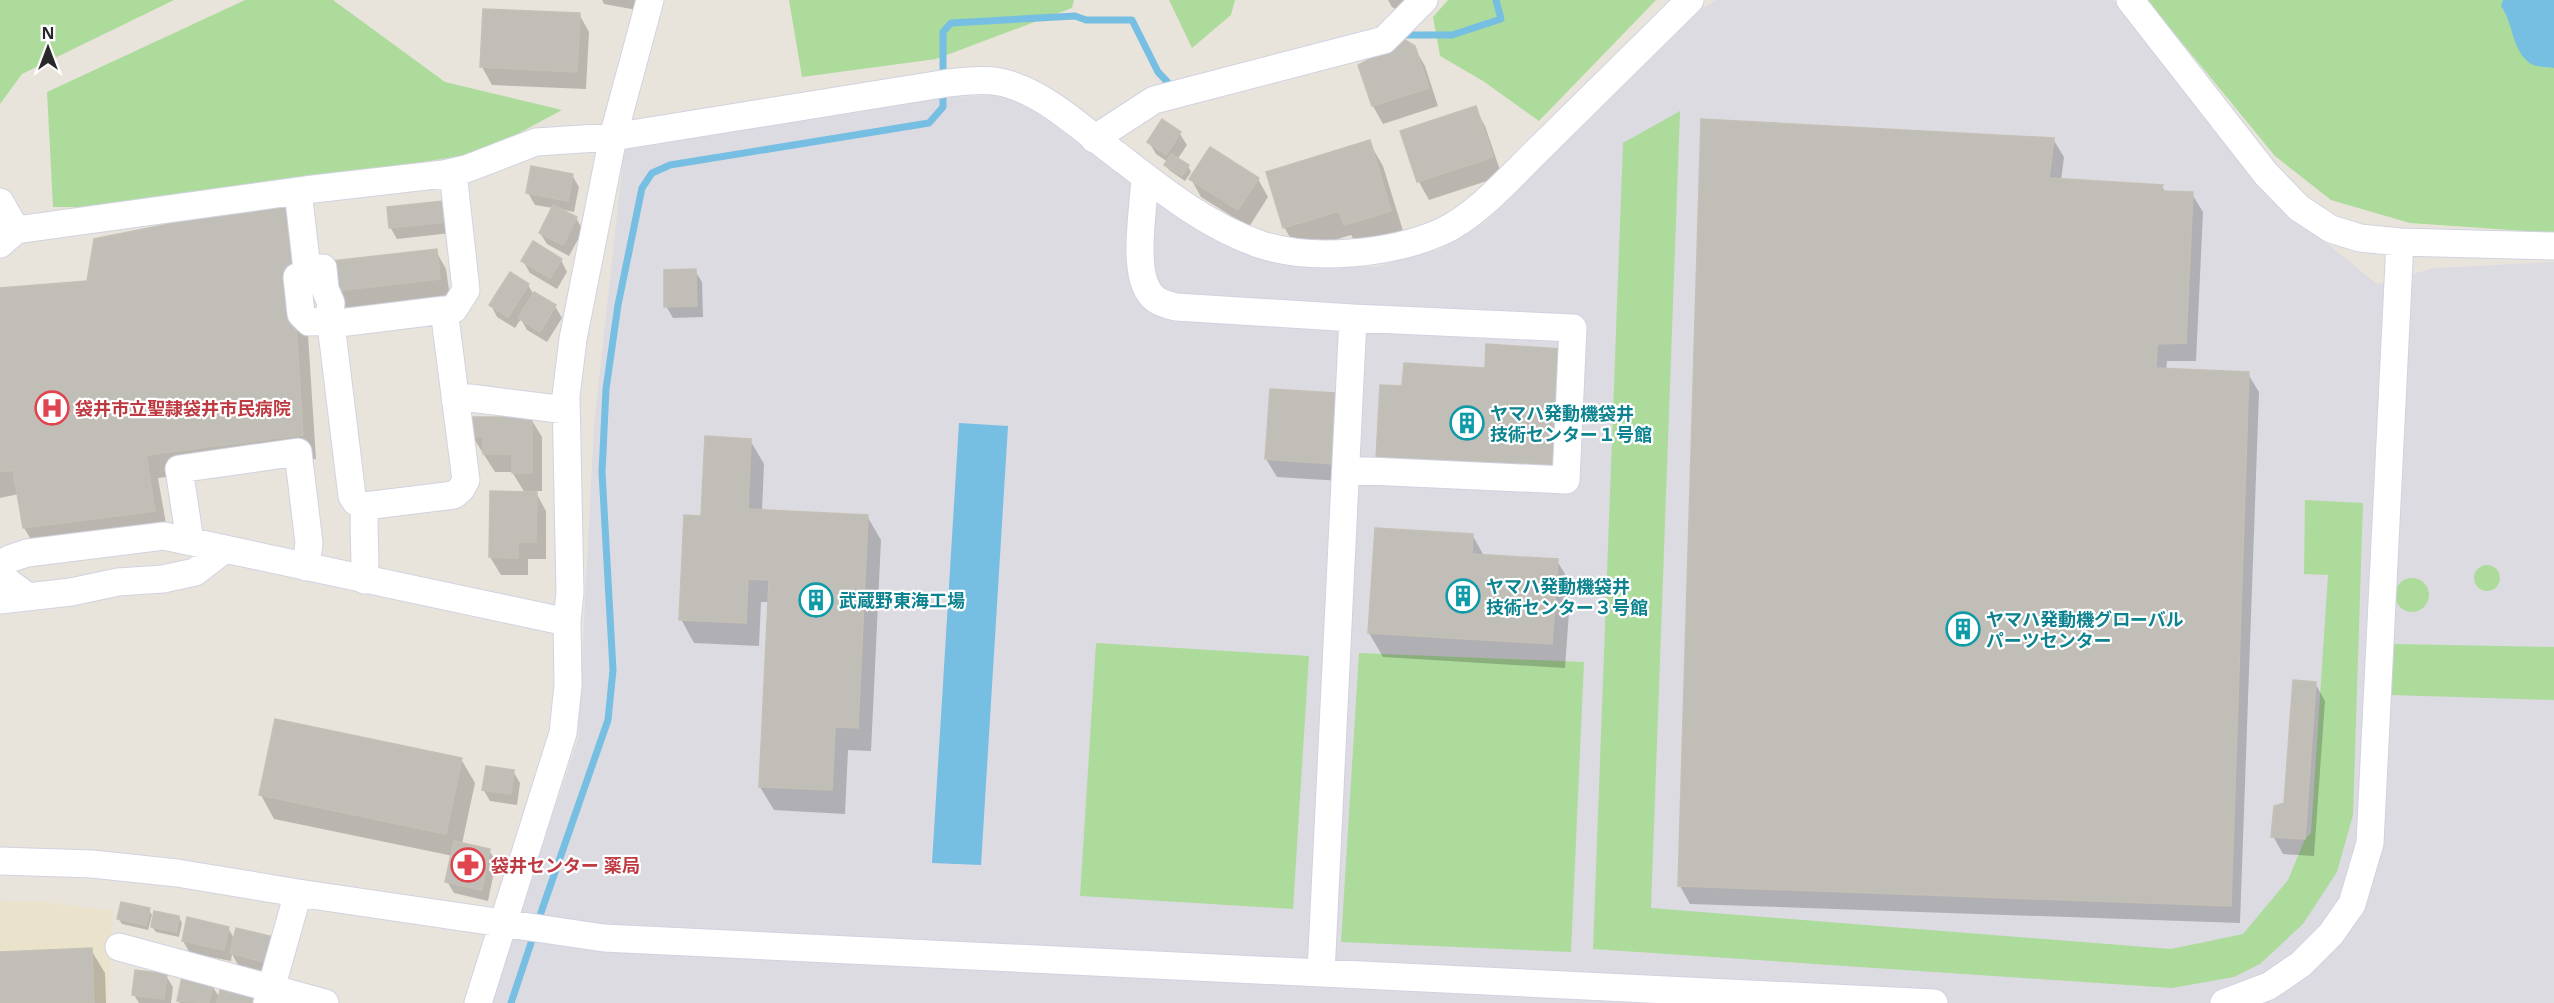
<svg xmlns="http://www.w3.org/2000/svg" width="2554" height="1003" viewBox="0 0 2554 1003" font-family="'Noto Sans','Noto Sans JP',sans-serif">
	<rect width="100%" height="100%" fill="#e9e4db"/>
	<path fill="#dddbe2" d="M1717 0H2113L2249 171 2302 223 2377 284 2434 268 2554 262V1003H490L578 739 594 425 624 150 919 99 993 95 1028 103 1061 130 1197 230 1273 263 1375 267 1441 249 1485 222 1703 8Z"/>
	<path fill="#eae2cb" d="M0 901 45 902 113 911 108 1003H0Z"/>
	<path fill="#addb9c" d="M0 0H174L22 74 0 104Z
		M245 0H333L445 82 562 110 484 152 321 179 151 197 97 207H53L47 92Z
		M789 0H1074L1072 8 936 59 802 77Z
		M1169 0H1235L1231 15 1192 48Z
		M1448 0H1656L1539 121 1483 81 1440 56 1433 17Z
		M2147 0H2554V233L2410 223 2331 200 2275 156Z
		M1680 111 1651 908 2171 949 2243 934 2288 880 2305 839 2311 833 2328 575 2304 574 2305 500 2363 503 2353 815 2337 872 2303 924 2260 964 2234 977 2172 988 1593 949 1623 143Z
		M2474 578a13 13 0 1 1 26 0a13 13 0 1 1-26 0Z
		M2395 595a17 17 0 1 1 34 0a17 17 0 1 1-34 0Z
		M1096 643 1309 656 1293 909 1080 896Z
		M2394 644 2554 647V700L2391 695Z
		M1359 653 1584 662 1571 952 1341 942Z"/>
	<path fill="#76bee2" d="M2503 0H2554V68C2547 67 2536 67 2531 64 2511 50 2514 24 2501 6Z
		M959 423 1008 426 981 865 932 863Z"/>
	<path fill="#0003" d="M602 0H639L637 10 604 4Z
		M1388 0H1436L1406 15 1392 7Z
		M579 14 589 32 586 89 492 85 482 67Z
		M1414 47 1425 66 1438 106 1383 124 1373 106 1360 66Z
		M1475 108 1485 126 1502 176 1429 200 1419 182 1402 132Z
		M1163 122 1180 134 1187 145 1177 160 1188 166 1191 172 1185 181 1169 170 1166 165 1168 162 1156 154 1149 142Z
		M2053 139 2064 157 2061 181 2162 187 2166 193 2192 194 2203 212 2196 361H2167L2166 370 2248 374 2259 392 2240 923 1690 904 1680 886Z
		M1369 142 1383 166 1404 234 1359 248 1351 235 1298 251 1284 227Z
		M572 175 579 187 574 212 560 209 576 218 583 230 569 256 547 244 540 233 553 208 535 205 528 193Z
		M1191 179H1258L1268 197 1249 227 1201 197Z
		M449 215 451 233 397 239 390 227Z
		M301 226 316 459 158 478 168 535 38 551 24 528 19 494 0 498V289L88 282Z
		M436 251 446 269 450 297 347 309 336 291Z
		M561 260 567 272 557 289 530 273 523 261Z
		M695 271 702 282 703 317 673 318 666 306Z
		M528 285 534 295 555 306 562 318 547 342 527 330 521 319 515 328 497 317 491 305Z
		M1335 395 1342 481 1277 477 1266 459Z
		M531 419 542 437V491H535L546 511V559H528V575H501L490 557 525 493 512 472H495L472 436Z
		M750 440 764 464 762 511 867 516 881 540 871 751 848 750 845 814 774 810 760 787 769 602H761L759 646 694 643 681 619 702 518Z
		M1473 536 1484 556 1557 561 1571 584 1565 668 1383 657 1369 633Z
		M2315 683 2325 701 2314 856 2283 854 2273 836 2285 804Z
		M461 759 475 783 462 844 489 850 496 862 488 901 454 893 447 881 453 856 274 819 261 795Z
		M513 771 520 783 517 805 490 801 483 789Z
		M149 910 152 915 148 930 122 924 118 918Z
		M179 917 182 923 179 937 156 932 152 927Z
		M228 928 235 940 273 939V974L238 965 232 954 231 961 190 953 183 941Z
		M91 950 105 973 106 1003H0V953Z
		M166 976 173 987 171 1003H139L134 995Z
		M212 986 220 998 263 1003H180L178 1001Z"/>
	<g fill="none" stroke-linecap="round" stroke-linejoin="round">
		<path stroke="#76bee2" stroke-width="7" d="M1400 37 1404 35H1452L1501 19 1496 0
			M943 79V32L951 23 1075 16 1086 20H1132L1158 72 1173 88
			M537 924 608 720 613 670 602 472 606 389 618 305 642 188 652 173 670 165 929 123 943 107V90
			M511 1003 534 934"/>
	</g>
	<path fill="#c1beb7" stroke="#c4c0b5" stroke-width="1.5" d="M483 9 580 13 577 72 480 67Z
		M1405 40 1415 46 1429 88 1372 106 1358 65Z
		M1476 106 1493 157 1417 182 1400 131Z
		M1162 119 1181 132 1166 155 1147 142Z
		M1701 119 2054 138 2049 178 2163 185 2161 191 2193 192 2186 343 2157 344 2156 368 2249 372 2231 906 1678 886Z
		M1370 140 1391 211 1344 225 1339 211 1283 228 1266 172Z
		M1210 147 1259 178 1238 210 1189 179Z
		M1171 154 1189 165 1182 176 1164 165Z
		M531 166 573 174 568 201 526 193Z
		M288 200 303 435 146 455 155 511 23 528 13 470 0 472V288L87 281 94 239Z
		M443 201 445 222 389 228 387 207Z
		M553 205 577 217 563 245 539 233Z
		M533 241 562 259 550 278 521 261Z
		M437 249 440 279 335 291 332 261Z
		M696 269 697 306 664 307V270Z
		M510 272 529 284 508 317 489 305Z
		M534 292 556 305 540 332 518 318Z
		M1486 344 1561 349 1553 470 1376 459 1380 385 1402 386 1404 363 1485 368Z
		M1270 389 1336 393 1332 464 1265 459Z
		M470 417H532V473H512V454H483V437H470Z
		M705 436 751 439 748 509 868 515 858 728 835 727 832 790 759 787 769 580 748 579 746 623 679 620 684 515 701 516Z
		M490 491 537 492 536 542H518V558L489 557Z
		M1375 528 1473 534 1472 554 1558 559 1552 644 1368 633Z
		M2293 680 2316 682 2305 839 2271 837 2274 806 2284 803Z
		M275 719 462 758 446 834 259 795Z
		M486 766 514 770 511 794 482 790Z
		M454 841 490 849 482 890 445 882Z
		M121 902 150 908 146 925 117 919Z
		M154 911 179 916 176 932 151 927Z
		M187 917 229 927 224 950 182 941Z
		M236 928 274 937 267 963 230 953Z
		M92 948 94 1003H0V952Z
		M135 970 167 974 164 999 132 995Z
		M182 977 213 984 209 1003 177 1001Z
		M221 986 261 997 260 1003H217Z"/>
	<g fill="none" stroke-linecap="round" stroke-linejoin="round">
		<defs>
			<path id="minor" d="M2130 0 2266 174 2299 208 2331 229 2360 238 2400 242 2554 246
				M1094 139 1154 100 1384 40 1424 0
				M1145 177C1144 206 1132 268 1149 292 1155 302 1165 304 1176 307L1353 318
				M298 191 307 269 323 268 325 289 331 303 329 315 331 324
				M0 202 16 230
				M0 244 16 230 305 190 444 174 466 169 536 142 613 137 948 83C969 81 991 78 1011 85 1051 98 1084 131 1117 155 1161 189 1205 225 1259 244 1311 262 1391 254 1441 232 1477 216 1513 174 1541 147 1591 98 1640 49 1690 0
				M307 269 308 275 297 277 301 314 309 322 330 321
				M444 310 466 480 461 489 454 495 365 506 356 502 352 496 331 324 444 310 454 309 466 290 453 172
				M455 399 470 398 566 410
				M190 541 179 469 298 452 309 543 306 567
				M364 580C367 555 362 531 365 506
				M27 596 4 579 2 568 9 559 27 553 164 536 567 622
				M0 600 71 592 118 582 163 579 195 572 225 549
				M0 861 92 864 177 873 298 893 604 938 1934 1003
				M119 947 325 1003
				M1321 973 1353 318 1573 328 1566 480 1347 470
				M267 1003 298 893
				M478 1003 563 733 568 685 567 622 570 592 566 396 573 339 613 137 650 0
				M2224 1003 2269 986 2301 964 2331 934 2352 904 2370 843 2400 242"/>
		</defs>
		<use href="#minor" stroke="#d0d2e0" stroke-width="29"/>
		<use href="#minor" stroke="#fff" stroke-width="27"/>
	</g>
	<defs>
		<symbol id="hospital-ring" viewBox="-11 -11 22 22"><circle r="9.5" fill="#fff" stroke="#e0444e" stroke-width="1.5"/><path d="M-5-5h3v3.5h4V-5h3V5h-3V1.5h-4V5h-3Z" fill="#e0444e"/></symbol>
		<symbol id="building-ring" viewBox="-11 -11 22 22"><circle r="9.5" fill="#fff" stroke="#0f9aa8" stroke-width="1.5"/><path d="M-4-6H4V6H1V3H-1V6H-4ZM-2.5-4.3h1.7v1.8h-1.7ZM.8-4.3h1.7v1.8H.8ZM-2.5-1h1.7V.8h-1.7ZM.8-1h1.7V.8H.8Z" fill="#0f9aa8"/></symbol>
		<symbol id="pharmacy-ring" viewBox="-11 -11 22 22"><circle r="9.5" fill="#fff" stroke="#e0444e" stroke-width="1.5"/><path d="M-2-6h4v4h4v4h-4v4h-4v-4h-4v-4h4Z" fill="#e0444e"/></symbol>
	</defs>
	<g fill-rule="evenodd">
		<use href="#hospital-ring" x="33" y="389" width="38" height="38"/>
		<use href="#building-ring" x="1448" y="404" width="38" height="38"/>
		<use href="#building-ring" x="1444" y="577" width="38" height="38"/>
		<use href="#building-ring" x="797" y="581" width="38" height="38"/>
		<use href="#building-ring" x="1944" y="610" width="38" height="38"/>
		<use href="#pharmacy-ring" x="449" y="846" width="38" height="38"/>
	</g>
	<g text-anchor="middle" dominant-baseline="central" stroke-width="4.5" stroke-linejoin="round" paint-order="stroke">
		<g font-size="18" font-weight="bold" fill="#be3a42" stroke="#fff" text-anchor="start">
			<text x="75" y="408">袋井市立聖隷袋井市民病院</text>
			<text x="491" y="865">袋井センター 薬局</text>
		</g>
		<g font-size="18" font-weight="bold" fill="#0d838f" stroke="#fff" text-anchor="start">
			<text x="1490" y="413">ヤマハ発動機袋井<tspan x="1490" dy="21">技術センター１号館</tspan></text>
			<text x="1486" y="586">ヤマハ発動機袋井<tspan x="1486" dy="21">技術センター３号館</tspan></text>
			<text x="839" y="600">武蔵野東海工場</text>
			<text x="1986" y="619">ヤマハ発動機グローバル<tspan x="1986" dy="21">パーツセンター</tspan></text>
		</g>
	</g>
	<g transform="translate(48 48)" stroke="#ffffff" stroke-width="4.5" paint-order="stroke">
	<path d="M0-4.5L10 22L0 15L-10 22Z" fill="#282828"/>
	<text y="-9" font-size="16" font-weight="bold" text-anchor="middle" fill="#282828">N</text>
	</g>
</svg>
